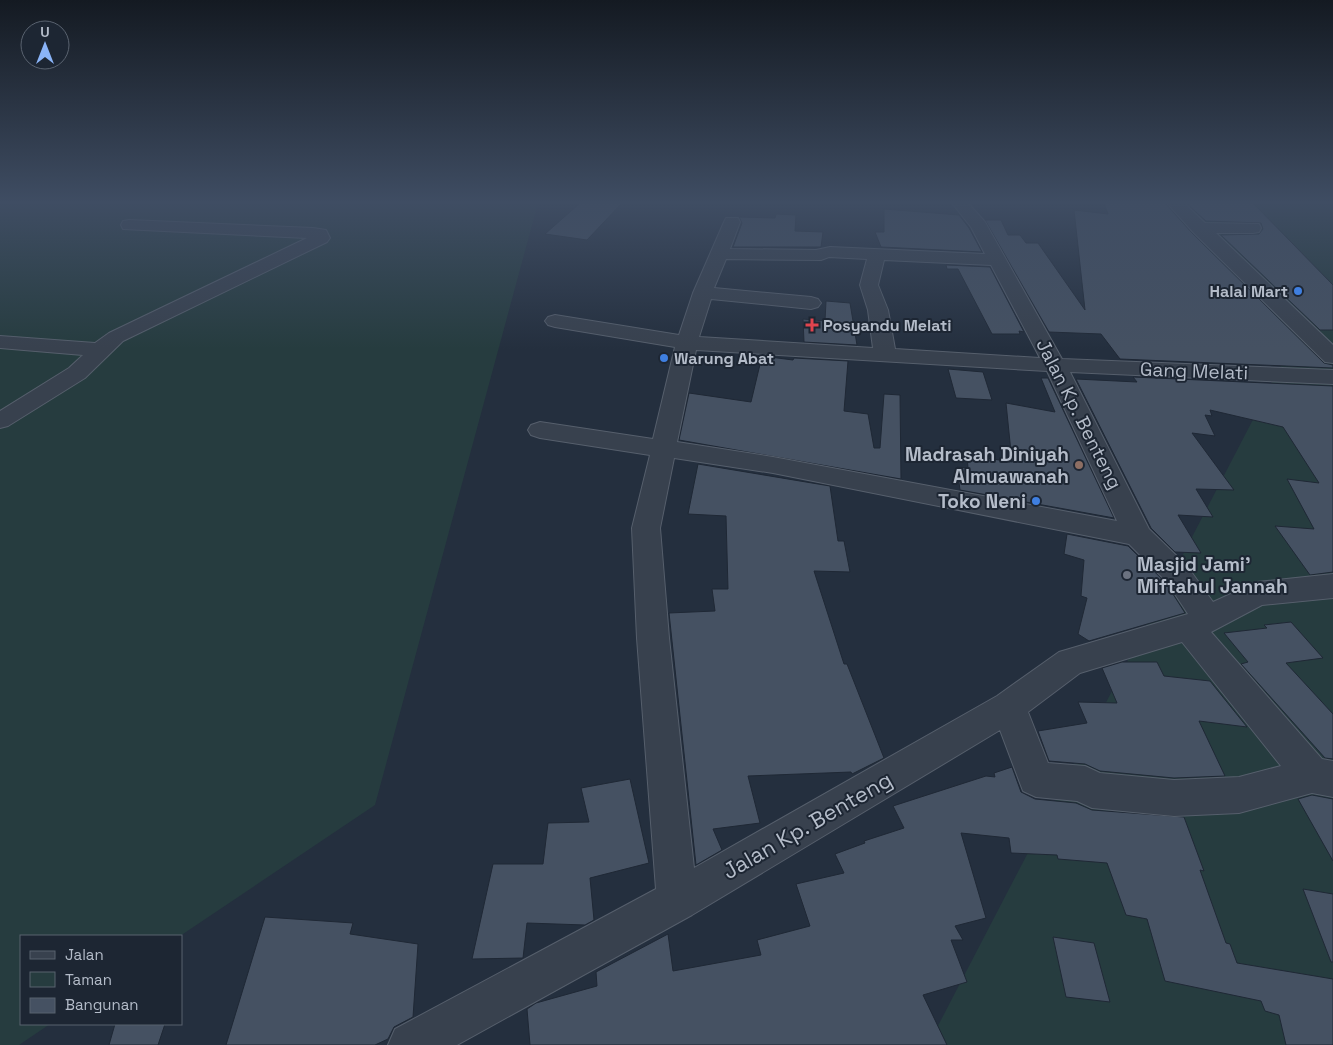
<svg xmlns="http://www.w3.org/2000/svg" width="1333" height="1045" viewBox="0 0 1333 1045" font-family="'Space Grotesk',sans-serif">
	<rect width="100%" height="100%" fill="#242f3e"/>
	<path fill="#263c3f" d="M0 203H538L375 805 180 936H21V1024H50L19 1045H0Z
		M1168 203H1333V1045H928L1284 360Z"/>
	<path fill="#455162" stroke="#1f2835" d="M580 203H622L587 240 545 234Z
		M1104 203H1165L1192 233 1324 363 1333 365V368L1120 359 1101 334 1049 332 985 220H1001L1008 235H1020L1026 243H1038L1085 310 1074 210 1108 214Z
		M1186 203H1253L1333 285V330H1320L1221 235 1259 234 1263 229 1261 223 1206 221Z
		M884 209 959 215 969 228 982 252 881 247 875 232H884Z
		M776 214 796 215 795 231 823 232 821 247H733L742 223 739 217 775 218Z
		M946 265 990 267 1024 332 1019 331 1020 334H992L958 269H947Z
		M826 301 850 303 857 345 804 342 803 319 825 321Z
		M762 356 793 360 794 358 848 361 844 411 868 414 874 448H880L884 394 900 395 901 479 679 440 689 393 751 402Z
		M948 369 983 372 992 400 956 398Z
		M1133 377 1333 386V572L1310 575 1275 526 1314 529 1287 479 1319 483 1283 427 1210 410 1212 416 1205 415 1215 436 1192 433 1234 490 1196 489 1213 517 1178 515 1201 553 1175 552 1151 528 1076 379 1137 382Z
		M1041 378H1048L1114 518 960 490 957 467 968 468 967 455 1012 462 1006 403 1055 412Z
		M698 464 830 486 838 541H844L850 572 814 571 844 664H847L884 758 852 774 851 772 748 776 760 823 713 829 722 850 696 865 669 613 715 611 712 589H728L726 516 688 514Z
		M1067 534 1128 546 1166 583 1185 613 1089 641 1078 634 1087 598 1081 596 1084 560 1064 554Z
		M1291 622 1323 658 1286 663 1333 714V759L1325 758 1241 664 1248 662 1224 633 1267 628 1264 625Z
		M1122 662H1157L1164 676 1210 681 1247 727 1199 721 1225 776 1174 778 1100 771 1085 764 1049 761 1038 731 1087 723 1078 702 1117 703 1102 668Z
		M1012 767 1021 792 1035 799 1076 803 1092 810 1184 817 1204 871 1200 870 1226 943 1230 944 1237 963 1333 979V1045H1286L1279 1015 1265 1011 1261 1001 1165 981 1147 919 1126 915 1107 863 1058 859 1057 855 1011 853 1009 838 961 833 986 918 955 926 963 940H951L967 982 923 995 947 1045H530L527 1009 536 1003 597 986 596 972 668 934 673 971 761 955 757 940 810 926 796 884 844 873 835 854 865 843 864 841 904 828 893 806 986 776 995 777 994 773Z
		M630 779 649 863 590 878 594 920 585 925 527 923 523 958 472 959 493 864H543L548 823 589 822 581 788Z
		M1312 795 1333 799V861L1298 799Z
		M1303 889 1333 894V962H1331Z
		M265 917 353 923 350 934 418 944 413 1017 394 1027 388 1039 375 1045H226Z
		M1053 937 1094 943 1110 1002 1066 997Z
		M115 1024H165L158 1045H109Z"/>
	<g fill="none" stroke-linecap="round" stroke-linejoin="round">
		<defs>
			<path id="minor" d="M952 203H968L985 222 1062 359 1333 370V384L1070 372 1149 529 1187 566 1213 602 1257 582 1333 574V598L1262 605 1211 632 1322 759 1333 761V797L1312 793 1239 813 1174 816 1092 808 1077 801 1036 797 1023 791 1000 730 692 915 457 1045H388L395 1029 656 889 637 638 632 528 650 455 540 438 531 435 528 430 531 425 540 422 653 439 675 347 555 327 548 325 545 321 548 317 555 315 679 335 693 293 724 222 726 218H738L740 222 730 249 816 250 830 247 985 254 971 227ZM829 257 867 259 860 285 868 310 873 348 699 337 711 299 811 309 818 307 821 303 818 299 811 297 714 288 726 259 821 260ZM884 260 991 265 1040 358 895 349 888 310 878 285ZM696 350 1047 371 1117 521 773 457 677 442ZM674 458 773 473 1129 544 1167 582 1188 614 1059 652 997 696 694 868 669 638 660 528ZM1182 642 1281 766 1239 777 1174 780 1100 773 1085 766 1048 763 1028 712 1080 673Z
				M1167 203H1184L1205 223 1259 224 1261 228 1259 232 1253 233H1216L1333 345V363L1325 362 1193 232Z
				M129 220 313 228 326 230 330 238 327 242 123 341 85 378 8 426 0 428V411L69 368 83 355 0 348V336L95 343 109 333 307 238 123 229 121 225 123 221Z"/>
		</defs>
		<use href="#minor" stroke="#565f6c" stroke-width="2"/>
		<use href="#minor" fill="#38414e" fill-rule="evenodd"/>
	</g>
	<linearGradient id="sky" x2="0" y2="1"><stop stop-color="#141a22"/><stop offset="0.58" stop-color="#3f4d63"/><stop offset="1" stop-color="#3f4d63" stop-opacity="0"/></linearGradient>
	<rect width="1333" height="349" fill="url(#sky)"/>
	<g fill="#3f7fe0" stroke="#1d2633" stroke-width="2">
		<circle cx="1298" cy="291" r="5"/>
		<circle cx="664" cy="358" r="5"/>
		<circle cx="1036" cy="501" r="5"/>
	</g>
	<path fill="#e0444e" stroke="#1d2633" stroke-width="2" d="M809.5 317.5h5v5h5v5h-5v5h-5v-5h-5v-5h5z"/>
	<circle fill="#8d6e63" stroke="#1d2633" stroke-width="2" cx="1079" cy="465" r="5"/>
	<circle fill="#6b7280" stroke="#1d2633" stroke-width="2" cx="1127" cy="575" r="5"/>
	<g text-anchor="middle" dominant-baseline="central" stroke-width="4" stroke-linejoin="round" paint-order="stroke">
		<g font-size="16" font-weight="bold" fill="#b4bcc9" stroke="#1d2633" text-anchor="start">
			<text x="1288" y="291" text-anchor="end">Halal Mart</text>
			<text x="823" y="325">Posyandu Melati</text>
			<text x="674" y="358">Warung Abat</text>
		</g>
		<g font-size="19" fill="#b4bcc9" stroke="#1d2633">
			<text transform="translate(1194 371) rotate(2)">Gang Melati</text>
			<text transform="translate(1079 414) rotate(63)">Jalan Kp. Benteng</text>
		</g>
		<g font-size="19" font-weight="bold" fill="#b4bcc9" stroke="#1d2633" text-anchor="end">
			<text x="1069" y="454">Madrasah Diniyah<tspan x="1069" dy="22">Almuawanah</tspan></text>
			<text x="1026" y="501">Toko Neni</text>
			<text x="1137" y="564" text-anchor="start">Masjid Jami'<tspan x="1137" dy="22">Miftahul Jannah</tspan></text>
		</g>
		<g font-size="22" fill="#b4bcc9" stroke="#1d2633">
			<text transform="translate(807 825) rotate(-30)">Jalan Kp. Benteng</text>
		</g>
	</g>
	<rect x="20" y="935" width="162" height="90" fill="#1d2633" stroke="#59626f"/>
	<rect x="30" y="951" width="25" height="8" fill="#38414e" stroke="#59626f"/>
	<text x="65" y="960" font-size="15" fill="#b4bcc9">Jalan</text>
	<rect x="30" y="972" width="25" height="15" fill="#263c3f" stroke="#59626f"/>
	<text x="65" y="985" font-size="15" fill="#b4bcc9">Taman</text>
	<rect x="30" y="998" width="25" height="15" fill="#455162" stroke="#59626f"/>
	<text x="65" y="1010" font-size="15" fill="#b4bcc9">Bangunan</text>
	<g transform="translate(45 45)"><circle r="24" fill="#1d2633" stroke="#59626f"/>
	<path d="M0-4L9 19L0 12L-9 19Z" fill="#8ab4f8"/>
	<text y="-8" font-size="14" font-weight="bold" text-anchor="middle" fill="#b4bcc9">U</text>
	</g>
</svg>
